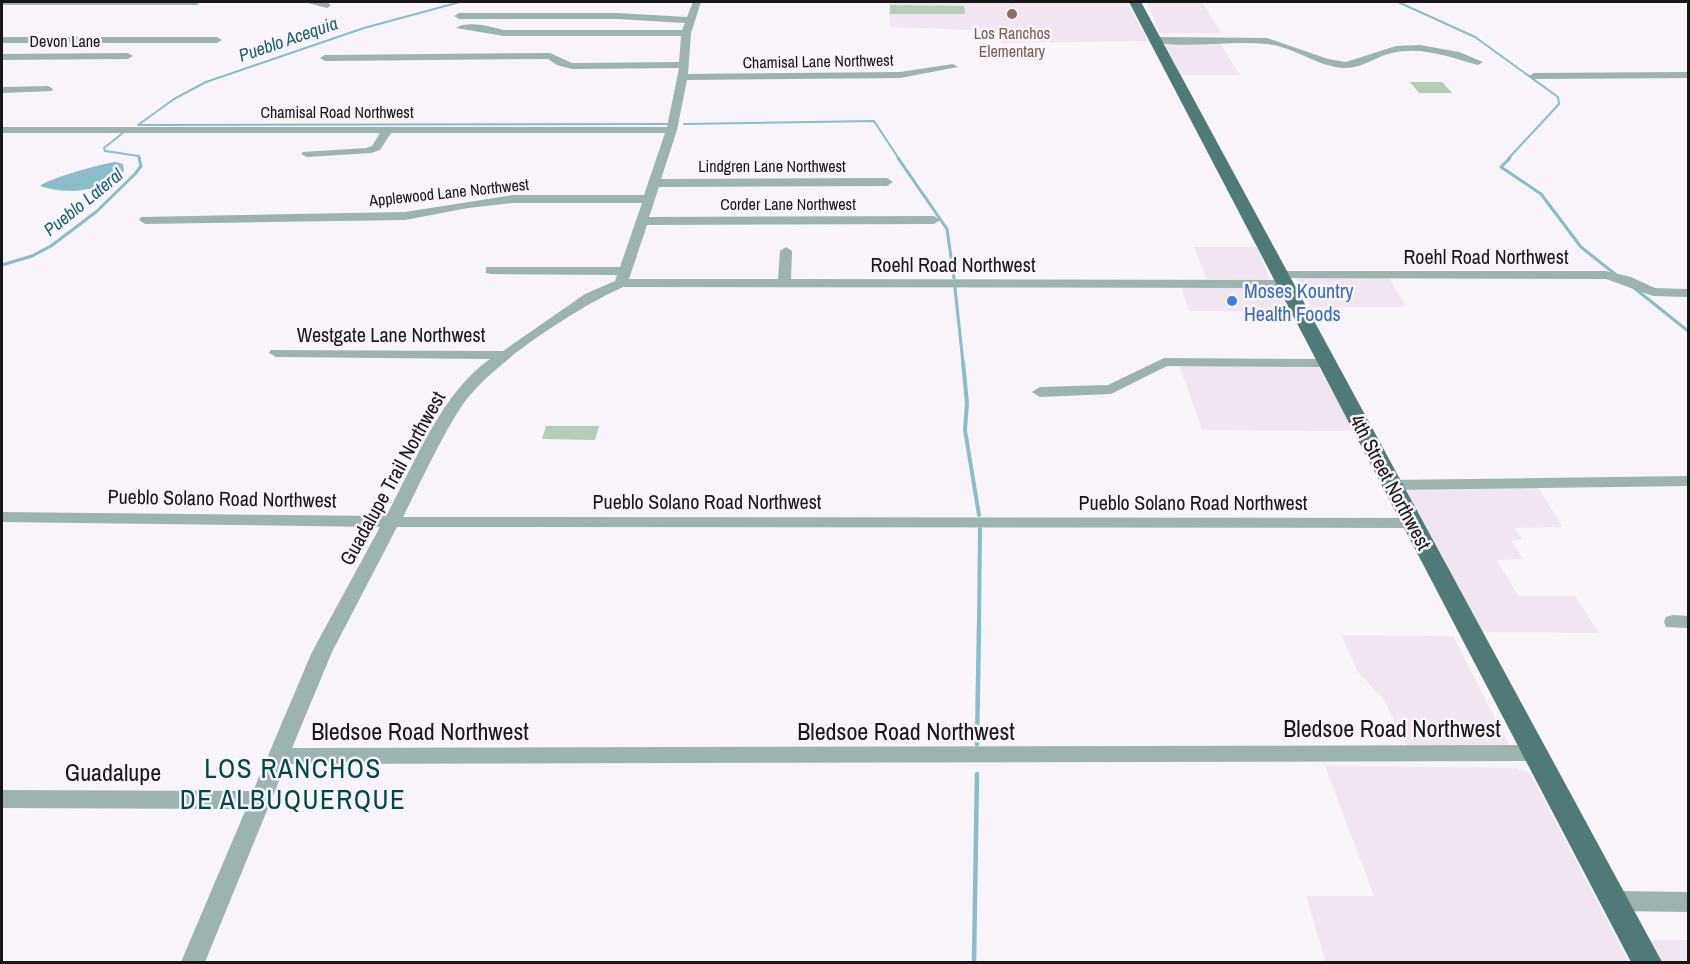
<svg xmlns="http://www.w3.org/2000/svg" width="1690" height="964" viewBox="0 0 1690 964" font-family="'Archivo Narrow',sans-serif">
	<rect width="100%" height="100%" fill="#f9f4f9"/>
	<path fill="#f0e5f0" d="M889 2H1127L1148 41 1002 43 998 31 890 27Z
		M1147 2H1202L1222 33H1160Z
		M1164 42H1219L1240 75H1181Z
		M1194 247H1257L1269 279 1264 281 1207 279Z
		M1296 278H1389L1407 307H1311Z
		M1181 286 1274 288 1287 311H1189Z
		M1177 359H1314L1354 431 1202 430Z
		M1538 488 1563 527 1515 528 1522 539 1511 541 1523 559 1497 560 1518 596H1575L1599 633 1480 632 1406 493 1409 490Z
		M1341 635 1453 636 1509 745 1407 747 1384 700 1358 672Z
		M1325 766 1516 768 1530 773 1629 962H1326L1306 896H1374Z
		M1647 940H1687L1688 962H1659Z"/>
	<path fill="#b4cdb6" d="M890 5 964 6 965 14H890Z
		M1410 82H1442L1452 93H1419Z
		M546 426H599L595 440 542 439Z"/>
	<path fill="#8abcca" d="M116 162 123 164 124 171C106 192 65 195 40 186 47 179 103 163 116 162Z"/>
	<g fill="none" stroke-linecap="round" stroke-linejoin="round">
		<path stroke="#8abcca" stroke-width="2" d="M1398 2 1475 37 1558 97 1559 104 1508 159
			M684 124 874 121 899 159
			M138 125 667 124
			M138 125 174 99 206 82 364 28 460 2
			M124 132 104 148 105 151 139 156 140 159"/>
		<path stroke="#8abcca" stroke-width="3" d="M898 158 947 229 954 278
			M1510 158 1501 167 1541 194 1581 247 1615 274
			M2 265 32 256 51 246 96 212 135 174 141 166 139 158
			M1633 287 1688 331
			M955 288 963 363"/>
		<path stroke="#8abcca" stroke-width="4" d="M963 362 967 403 965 430 979 515
			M979 626 980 529"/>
		<path stroke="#8abcca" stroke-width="4.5" d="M977 744 979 625
			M974 962 977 774"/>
		<path fill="#9cb3b0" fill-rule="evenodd" d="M2 2H201L197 5H2Z
			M304 2H326L331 5 327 8Z
			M693 2H701L691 33 688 74 900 72 953 64 958 67 900 78 687 80 677 130 661 179 887 178 893 182 887 186 659 187 649 217 934 216 940 220 934 224 647 225 629 279H778L780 251 786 247 792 251 791 279 1285 280 1292 284 1285 288 623 287C576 308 485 367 459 410 438 444 421 481 403 517L1413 518 1422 523 1413 528 397 527 332 652 292 748 1535 745 1542 747 1545 753 1542 759 1535 761 286 764 205 962H181L246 809 2 808V790L253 791 312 652 380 527 2 522V512L386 516C414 465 441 393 490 359L276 357 269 353 271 350 503 351 585 294 615 281 617 275 491 274 486 273V267H620L642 203H513L468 208 405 220 145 224 139 220 141 217 405 212 513 195H644L665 133H391L380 150 371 153 307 157 301 154 303 152 366 148 372 146 380 133H2V127H667L679 68 572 69 557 65 548 59 325 61 320 58 325 55 550 53 572 63 679 62 681 36H504L456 28C469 20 490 27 504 30H682L685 23 617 19H459L454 16 459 13H617L687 17Z
			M2 37H217L222 40 217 43H2Z
			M1155 37 1267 38 1328 59 1346 62 1396 46 1420 45 1459 52 1483 62 1478 65C1448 57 1420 45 1388 54 1374 58 1361 68 1345 68 1317 67 1294 46 1266 44 1229 40 1189 49 1152 42L1150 40Z
			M2 54 128 53 133 56 128 59 2 60Z
			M1688 72V78L1534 79 1529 76 1534 73Z
			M48 86 53 89 52 91 2 93V87Z
			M1281 271H1606L1631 277 1655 288 1688 289V297L1653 296 1606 279 1276 278V272Z
			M1164 358 1328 359 1335 363 1328 367 1167 366 1111 394 1040 397 1032 392 1040 387 1108 385Z
			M1688 476V486L1393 490 1385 485 1393 480Z
			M1673 615 1688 616V628L1666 627 1664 622 1666 617Z
			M1614 891 1688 892V912L1614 911 1606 908 1602 901 1606 894Z"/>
		<path fill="#507a77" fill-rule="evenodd" d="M1129 2H1141L1662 962H1631Z"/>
	</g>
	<circle fill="#8d6e63" stroke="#f9f4f9" stroke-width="2" cx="1012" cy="14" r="6"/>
	<circle fill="#3f7fe0" stroke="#f9f4f9" stroke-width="2" cx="1232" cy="301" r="6"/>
	<g text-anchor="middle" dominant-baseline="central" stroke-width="5" stroke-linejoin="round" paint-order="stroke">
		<g font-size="16" fill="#785e54" stroke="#f9f4f9">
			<text x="1012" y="33">Los Ranchos<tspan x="1012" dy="18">Elementary</tspan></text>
		</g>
		<g font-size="16" fill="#181618" stroke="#f9f4f9">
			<text x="65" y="41">Devon Lane</text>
			<text transform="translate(818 61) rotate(-1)">Chamisal Lane Northwest</text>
			<text x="337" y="112">Chamisal Road Northwest</text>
			<text x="772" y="166">Lindgren Lane Northwest</text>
			<text transform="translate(449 192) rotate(-6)">Applewood Lane Northwest</text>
			<text x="788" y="204">Corder Lane Northwest</text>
		</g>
		<g font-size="18" font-style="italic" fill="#1e606f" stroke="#f9f4f9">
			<text transform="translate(288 39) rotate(-19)">Pueblo Acequia</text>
			<text transform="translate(83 202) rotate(-39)">Pueblo Lateral</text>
		</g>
		<g font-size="20" fill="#181618" stroke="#f9f4f9">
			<text x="1486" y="256">Roehl Road Northwest</text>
			<text x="953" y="264">Roehl Road Northwest</text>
			<text x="391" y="334">Westgate Lane Northwest</text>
			<text transform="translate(392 478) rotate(-61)">Guadalupe Trail Northwest</text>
			<text transform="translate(1391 482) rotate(62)">4th Street Northwest</text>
			<text transform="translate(222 498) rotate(1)">Pueblo Solano Road Northwest</text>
			<text x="707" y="501">Pueblo Solano Road Northwest</text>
			<text x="1193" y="502">Pueblo Solano Road Northwest</text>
		</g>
		<g font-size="20" fill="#366cbe" stroke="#f9f4f9" text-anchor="start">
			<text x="1244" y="290">Moses Kountry<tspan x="1244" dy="23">Health Foods</tspan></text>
		</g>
		<g font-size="24" fill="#181618" stroke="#f9f4f9">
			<text x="1392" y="728">Bledsoe Road Northwest</text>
			<text x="420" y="731">Bledsoe Road Northwest</text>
			<text x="906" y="731">Bledsoe Road Northwest</text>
			<text x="113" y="772">Guadalupe</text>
		</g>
		<g font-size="27" letter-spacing="1.5" fill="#034648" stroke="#f9f4f9">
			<text x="293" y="768">LOS RANCHOS<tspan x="293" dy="31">DE ALBUQUERQUE</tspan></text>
		</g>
	</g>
	<rect width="1690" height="964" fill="none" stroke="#181618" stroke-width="6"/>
</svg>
